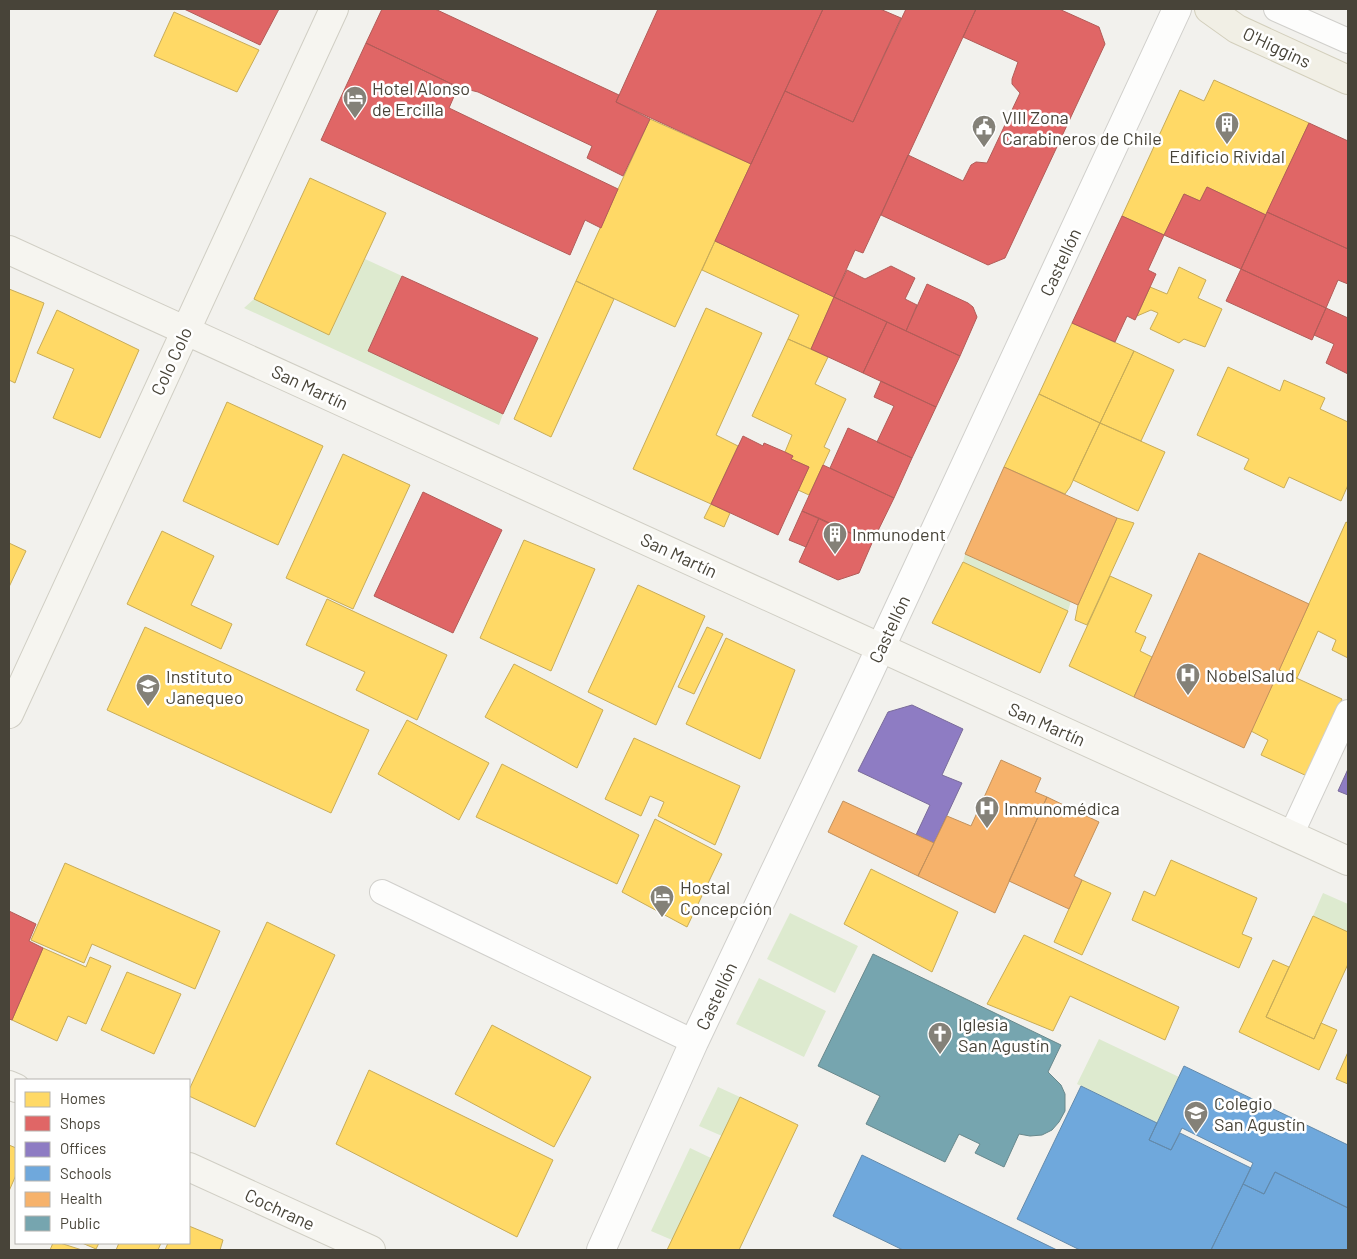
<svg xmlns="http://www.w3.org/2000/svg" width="1357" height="1259" viewBox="0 0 1357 1259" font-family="Barlow,sans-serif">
	<rect width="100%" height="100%" fill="#f2f1ed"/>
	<path fill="#ddeacf" d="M365 259 402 276 368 351 503 414 499 425 244 308 254 299 329 335Z
		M965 554 1071 601 1068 611 963 562Z
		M1323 893 1348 904V932L1313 916Z
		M790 913 858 946 835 993 767 959Z
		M759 978 826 1011 804 1057 736 1024Z
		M1099 1039 1179 1077 1157 1123 1077 1084Z
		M718 1087 740 1097 722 1136 699 1126Z
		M690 1148 711 1158 672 1240 651 1231Z"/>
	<path fill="#ffd966" stroke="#c8ac58" d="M174 12 259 50 237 92 154 56Z
		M1214 80 1309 123 1266 215 1207 187 1200 201 1184 194 1164 235 1122 216 1180 90 1204 101Z
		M650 119 751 164 675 327 576 281Z
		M310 178 386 213 329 335 254 299Z
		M715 241 834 297 811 349 788 339 799 315 702 270Z
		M1179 267 1206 280 1198 298 1222 309 1205 347 1184 339 1179 343 1150 329 1158 313 1151 310 1137 316 1150 287 1167 294Z
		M576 281 614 299 551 437 514 419Z
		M9 289 44 303 15 383 9 380Z
		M706 308 762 333 716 435 738 446 711 504 633 469Z
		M57 310 139 350 100 438 53 418 74 369 37 353Z
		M1072 323 1134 351 1100 423 1039 394Z
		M788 339 828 357 815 384 846 399 824 447 830 450 809 495 798 490 809 467 791 459 793 456 785 452 792 435 752 416Z
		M1134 351 1174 370 1141 441 1100 423Z
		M1228 367 1280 391 1284 380 1325 398 1320 409 1348 422V485L1341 501 1289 477 1284 488 1244 469 1249 459 1197 435Z
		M1039 394 1100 423 1070 487 1065 494 1004 467Z
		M227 402 323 446 278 545 183 501Z
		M1100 423 1165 452 1138 511 1073 480Z
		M343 454 410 485 353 609 286 578Z
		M711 504 730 513 724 527 704 518Z
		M1117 518 1134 523 1087 625 1075 620 1078 605Z
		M1346 522 1348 523V658L1332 650 1336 640 1318 631 1297 678 1279 670Z
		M162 531 214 556 191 605 232 624 221 649 127 604Z
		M524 540 595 569 551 671 480 638Z
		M9 543 26 551 9 587Z
		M963 562 1068 611 1040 673 932 623Z
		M1110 576 1152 595 1135 632 1146 637 1140 651 1152 657 1134 697 1069 666Z
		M638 585 705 616 656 725 588 692Z
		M327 599 447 655 417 720 356 690 365 672 306 645Z
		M145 627 369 730 331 813 107 710Z
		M707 627 723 634 694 694 678 687Z
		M726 638 795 670 760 759 686 724Z
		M514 664 603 710 577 768 485 717Z
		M1279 670 1342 699 1307 776 1261 755 1268 740 1251 731Z
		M407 720 489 763 459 820 378 774Z
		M634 738 740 786 715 845 658 816 664 802 650 796 641 816 605 799Z
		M502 764 639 835 617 884 476 817Z
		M655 819 722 854 687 927 622 892Z
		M1171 860 1257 898 1242 934 1252 938 1239 968 1132 920 1144 891 1155 896Z
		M65 863 220 931 195 989 92 944 84 963 31 940Z
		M871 869 958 912 932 972 844 924Z
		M1082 880 1111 893 1082 955 1054 942Z
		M1313 916 1348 932V964L1314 1039 1266 1017Z
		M267 922 335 955 255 1127 189 1096V1090Z
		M1024 935 1179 1007 1165 1040 1070 996 1053 1031 987 1004Z
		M43 948 86 967 90 957 111 966 86 1024 68 1016 57 1041 12 1020Z
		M1273 960 1289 967 1266 1017 1314 1039 1321 1023 1337 1030 1319 1070 1239 1032Z
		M127 972 181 994 154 1054 101 1030Z
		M492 1025 591 1077 554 1147 455 1094Z
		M1348 1052V1084L1336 1079Z
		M369 1070 553 1160 517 1237 336 1144Z
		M740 1097 798 1125 739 1250H667Z
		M9 1145 16 1148V1175L9 1191Z
		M189 1226 223 1240 220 1250H165L168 1243H189Z
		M53 1243H60L82 1250H50Z
		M82 1243H99L96 1249Z
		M119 1243H161L158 1250H116Z"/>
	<path fill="#e06666" stroke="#b25c58" d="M184 9H279L260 45Z
		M382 9H435L619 95 616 102 650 119 623 176 587 158 592 146 478 92 458 87 366 43Z
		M658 9H823L751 164 616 102Z
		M823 9H880L901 18 853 122 785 91Z
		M906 9H976L863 253 855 250 834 297 715 241 785 91 853 122Z
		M976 9H1059L1099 27 1105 44 1005 258 988 265 881 215 908 155 963 181 971 165 976 162 987 163 1020 93 1012 84V79L1018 62 963 37Z
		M366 43 458 87 449 108 618 189 601 228 585 220 570 255 321 140Z
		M1309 123 1348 141V249L1267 212Z
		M1207 187 1266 215 1241 269 1164 235 1184 194 1200 201Z
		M1267 212 1348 249V284L1338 280 1326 308 1241 269Z
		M1122 216 1164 235 1148 270 1156 274 1135 320 1127 316 1115 342 1072 323Z
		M891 266 915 278 905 299 917 305 906 331 834 297 847 270 865 279Z
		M1241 269 1326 308 1312 340 1226 301Z
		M402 276 538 338 503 414 368 351Z
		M927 284 968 303 973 307 977 317 960 356 906 331Z
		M834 297 887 322 863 373 811 349Z
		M1326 308 1348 318V374L1326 363 1334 344 1314 335Z
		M887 322 960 356 936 407 863 373Z
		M881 381 936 407 912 458 877 442 894 406 874 397Z
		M848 428 912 458 894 498 830 468Z
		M743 436 763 446 764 443 785 452 793 456 791 459 809 467 778 535 711 504Z
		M823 465 894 498 872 543 802 511Z
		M423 492 502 530 453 633 374 596Z
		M802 511 819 518 806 547 789 540Z
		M819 518 872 543 859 573 838 580 799 562Z
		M9 911 36 924 29 941 43 948 12 1020 9 1019Z"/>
	<path fill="#8e7cc3" stroke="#796b9a" d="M912 705 963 729 942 775 962 783 934 843 916 835 930 805 858 771 888 712Z
		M1348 769V795L1338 791Z"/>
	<path fill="#6fa8dc" stroke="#638aab" d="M1184 1066 1348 1145V1208L1275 1172 1264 1194 1243 1184 1253 1163 1182 1128 1171 1150 1149 1140Z
		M1081 1086 1157 1123 1149 1140 1171 1150 1180 1133 1251 1168 1211 1250H1080L1017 1219Z
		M862 1155 1057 1250H903L833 1216Z
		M1275 1172 1348 1208V1250H1211L1243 1184 1264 1194Z"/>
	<path fill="#f6b26b" stroke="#c2915c" d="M1004 467 1117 518 1078 605 965 554Z
		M1199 553 1309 604 1244 748 1134 697Z
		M1001 760 1041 778 1035 792 1047 797 995 913 918 876 947 816 971 826Z
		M1047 797 1099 822 1074 876 1082 880 1069 909 1009 881Z
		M843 801 934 843 918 876 828 832Z"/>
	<path fill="#76a5af" stroke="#68888c" d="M873 954 1061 1045 1048 1072 1061 1085 1065 1094V1111L1059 1122 1052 1130 1042 1135 1030 1136 1019 1134 1004 1167 975 1153 980 1144 959 1134 945 1162 866 1124 880 1096 818 1066Z"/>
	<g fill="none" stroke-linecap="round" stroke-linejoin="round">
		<defs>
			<path id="lane" d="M1276 9 1348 41
				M1291 835 1348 712
				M382 892 694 1042"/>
			<path id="street" d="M601 1250 694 1042 867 677 1177 9"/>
			<path id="secondary" d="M9 250 1348 861
				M9 714 334 9
				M9 1085 16 1088
				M189 1167 371 1250"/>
			<path id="primary" d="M1209 9 1237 29 1348 80"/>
		</defs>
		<use href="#lane" stroke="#d0cfcb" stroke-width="26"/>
		<use href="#street" stroke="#d0cfcb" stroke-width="30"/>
		<use href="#secondary" stroke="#d0cec4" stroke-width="30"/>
		<use href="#primary" stroke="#d3cfbc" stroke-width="30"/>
		<use href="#lane" stroke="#fdfdfc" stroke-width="24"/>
		<use href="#street" stroke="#fdfdfc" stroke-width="28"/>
		<use href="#secondary" stroke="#f6f5f0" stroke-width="28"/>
		<use href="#primary" stroke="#f1efe5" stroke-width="28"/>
	</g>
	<defs>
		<symbol id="hotel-pin" viewBox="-11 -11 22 30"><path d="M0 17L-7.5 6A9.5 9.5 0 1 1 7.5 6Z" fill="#848178" stroke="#fff"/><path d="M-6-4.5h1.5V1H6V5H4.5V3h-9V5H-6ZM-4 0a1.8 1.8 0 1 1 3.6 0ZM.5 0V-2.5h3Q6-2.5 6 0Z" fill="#fff"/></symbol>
		<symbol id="building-pin" viewBox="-11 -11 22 30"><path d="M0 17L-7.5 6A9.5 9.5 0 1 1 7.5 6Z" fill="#848178" stroke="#fff"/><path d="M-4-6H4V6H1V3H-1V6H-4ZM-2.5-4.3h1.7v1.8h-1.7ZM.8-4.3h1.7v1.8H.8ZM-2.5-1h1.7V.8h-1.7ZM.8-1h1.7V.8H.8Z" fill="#fff"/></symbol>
		<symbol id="civic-pin" viewBox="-11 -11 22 30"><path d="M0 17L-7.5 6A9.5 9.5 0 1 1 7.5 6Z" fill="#848178" stroke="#fff"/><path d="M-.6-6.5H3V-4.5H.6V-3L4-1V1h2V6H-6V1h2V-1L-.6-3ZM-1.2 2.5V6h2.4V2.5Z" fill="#fff"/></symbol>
		<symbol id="hospital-pin" viewBox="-11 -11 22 30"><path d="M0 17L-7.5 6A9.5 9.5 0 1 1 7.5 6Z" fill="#848178" stroke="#fff"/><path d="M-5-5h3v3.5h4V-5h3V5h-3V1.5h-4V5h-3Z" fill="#fff"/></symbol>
		<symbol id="university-pin" viewBox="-11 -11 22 30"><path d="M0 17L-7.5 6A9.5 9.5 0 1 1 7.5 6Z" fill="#848178" stroke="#fff"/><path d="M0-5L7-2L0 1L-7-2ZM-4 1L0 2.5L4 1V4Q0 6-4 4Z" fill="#fff"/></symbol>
		<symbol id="church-pin" viewBox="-11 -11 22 30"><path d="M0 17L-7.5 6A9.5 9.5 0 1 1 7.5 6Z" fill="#848178" stroke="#fff"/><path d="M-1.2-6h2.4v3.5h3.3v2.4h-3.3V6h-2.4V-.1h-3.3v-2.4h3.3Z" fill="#fff"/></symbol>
		<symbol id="school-pin" viewBox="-11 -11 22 30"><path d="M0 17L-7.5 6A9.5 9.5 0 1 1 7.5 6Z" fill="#848178" stroke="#fff"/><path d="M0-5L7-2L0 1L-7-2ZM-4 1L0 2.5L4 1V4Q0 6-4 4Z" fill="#fff"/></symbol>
	</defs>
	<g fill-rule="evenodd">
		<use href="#hotel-pin" x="341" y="84" width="28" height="38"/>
		<use href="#building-pin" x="1213" y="110" width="28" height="38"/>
		<use href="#civic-pin" x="970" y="113" width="28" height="38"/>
		<use href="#building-pin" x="821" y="520" width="28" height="38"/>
		<use href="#hospital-pin" x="1174" y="661" width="28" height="38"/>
		<use href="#university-pin" x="134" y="672" width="28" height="38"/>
		<use href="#hospital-pin" x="973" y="794" width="28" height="38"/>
		<use href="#hotel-pin" x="648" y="883" width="28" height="38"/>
		<use href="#church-pin" x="926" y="1020" width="28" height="38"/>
		<use href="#school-pin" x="1182" y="1099" width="28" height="38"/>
	</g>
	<g text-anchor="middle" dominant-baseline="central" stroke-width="5" stroke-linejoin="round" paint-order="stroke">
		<g font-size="18" fill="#484439" stroke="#fff">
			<text transform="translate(1277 47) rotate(25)">O'Higgins</text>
			<text transform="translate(1060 262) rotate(-65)">Castellón</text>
			<text transform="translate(171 361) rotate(-65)">Colo Colo</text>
			<text transform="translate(310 387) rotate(25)">San Martín</text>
			<text transform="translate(679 555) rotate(25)">San Martín</text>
			<text transform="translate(889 629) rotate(-65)">Castellón</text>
			<text transform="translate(1047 724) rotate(24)">San Martín</text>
			<text transform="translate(716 996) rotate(-65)">Castellón</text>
			<text transform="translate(280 1209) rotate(25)">Cochrane</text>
		</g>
		<g font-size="18" fill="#484439" stroke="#fff" text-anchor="start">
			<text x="372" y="88">Hotel Alonso<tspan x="372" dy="21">de Ercilla</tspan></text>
			<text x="1002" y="117">VIII Zona<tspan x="1002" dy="21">Carabineros de Chile</tspan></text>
			<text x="1227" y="156" text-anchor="middle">Edificio Rividal</text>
			<text x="852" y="534">Inmunodent</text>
			<text x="1206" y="675">NobelSalud</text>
			<text x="166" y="676">Instituto<tspan x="166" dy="21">Janequeo</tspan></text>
			<text x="1004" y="808">Inmunomédica</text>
			<text x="680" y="887">Hostal<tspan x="680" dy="21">Concepción</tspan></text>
			<text x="958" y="1024">Iglesia<tspan x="958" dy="21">San Agustín</tspan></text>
			<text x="1214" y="1103">Colegio<tspan x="1214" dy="21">San Agustín</tspan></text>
		</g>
	</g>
	<rect width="1357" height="1259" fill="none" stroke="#484439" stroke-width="20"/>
	<rect x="15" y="1079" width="175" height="165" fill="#ffffff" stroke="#b6b4b0"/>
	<rect x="25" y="1092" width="25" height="15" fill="#ffd966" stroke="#b6b4b0"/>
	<text x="60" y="1104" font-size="15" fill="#484439">Homes</text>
	<rect x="25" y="1116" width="25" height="15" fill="#e06666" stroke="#b6b4b0"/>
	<text x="60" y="1129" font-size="15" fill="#484439">Shops</text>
	<rect x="25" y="1142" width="25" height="15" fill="#8e7cc3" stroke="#b6b4b0"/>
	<text x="60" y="1154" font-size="15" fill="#484439">Offices</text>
	<rect x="25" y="1166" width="25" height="15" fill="#6fa8dc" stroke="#b6b4b0"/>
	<text x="60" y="1179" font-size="15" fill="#484439">Schools</text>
	<rect x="25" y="1192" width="25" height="15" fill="#f6b26b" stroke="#b6b4b0"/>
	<text x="60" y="1204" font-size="15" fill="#484439">Health</text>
	<rect x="25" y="1216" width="25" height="15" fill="#76a5af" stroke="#b6b4b0"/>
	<text x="60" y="1229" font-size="15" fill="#484439">Public</text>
</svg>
